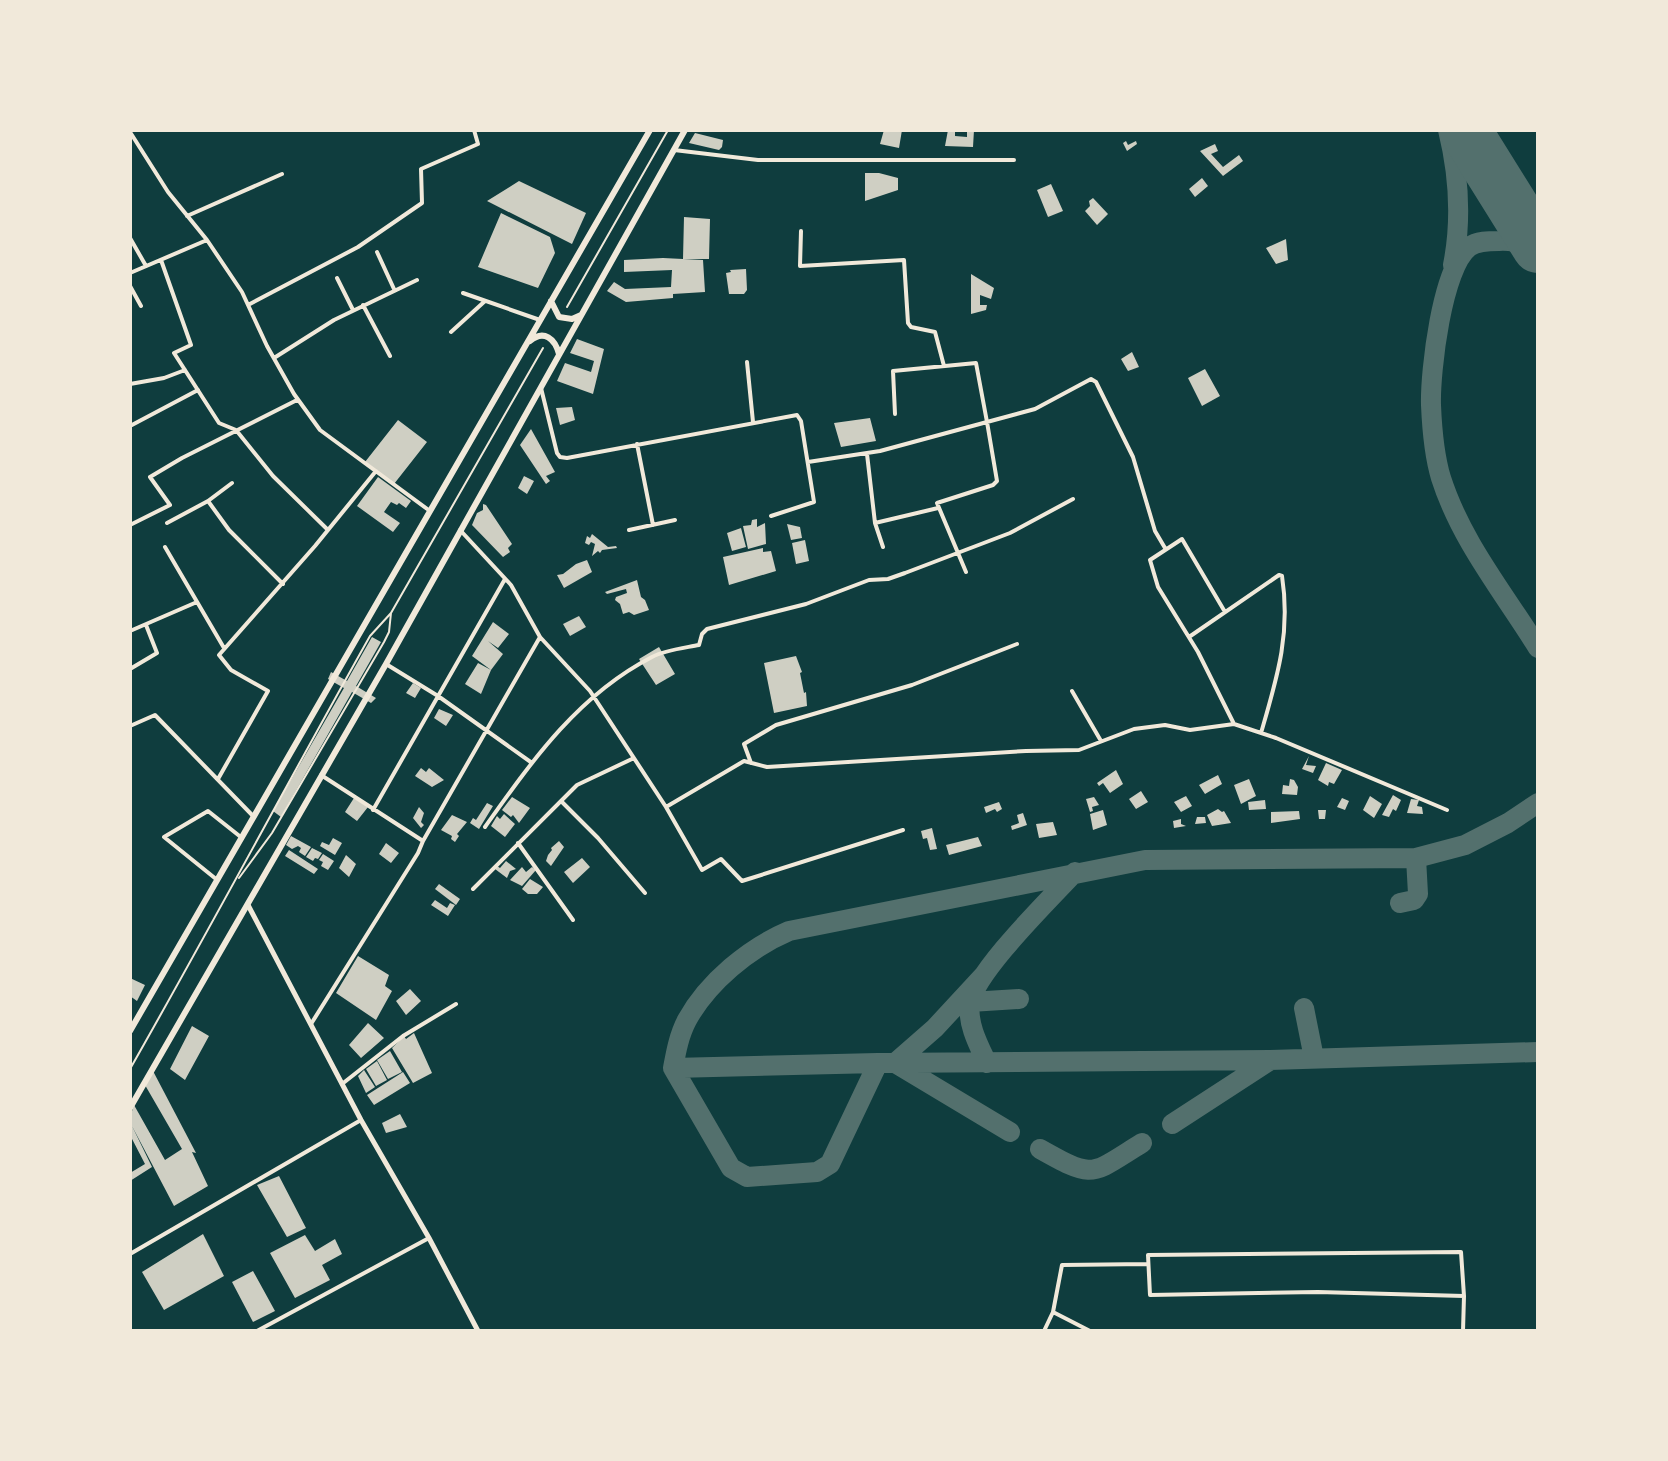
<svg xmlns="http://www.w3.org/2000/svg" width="1668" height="1461" viewBox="0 0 1668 1461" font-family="'Noto Sans',sans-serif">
	<rect width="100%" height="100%" fill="#0f3d3e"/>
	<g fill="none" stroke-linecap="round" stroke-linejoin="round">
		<path stroke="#53706d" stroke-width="20" d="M1448 130C1459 175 1462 219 1453 265
			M1538 254C1527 245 1513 240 1499 241 1489 241 1477 241 1469 247 1442 267 1430 372 1431 405 1432 429 1434 455 1441 478 1461 541 1504 593 1538 648
			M1400 903 1414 900 1418 894 1416 858
			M984 975 935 1028 895 1063 1010 1132
			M970 1002 1019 999
			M1304 1008 1314 1058
			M878 1063 830 1164 817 1172 747 1177 731 1168 673 1068C676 1052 679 1035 687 1020 708 982 749 948 789 931L1145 860 1416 858 1465 845 1508 823 1538 803
			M987 1063C979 1046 967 1024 970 1004 974 973 1051 898 1075 872
			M673 1068 878 1063 1269 1060 1538 1052
			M1172 1124 1269 1061
			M1040 1149C1095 1180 1090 1175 1142 1143"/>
		<path stroke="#53706d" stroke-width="52" d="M1465 130 1538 247"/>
	</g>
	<path fill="#cfcfc3" d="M884 130H902L899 148 880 144Z
		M948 130H955V136L967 137V130H974L973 147 945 146Z
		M695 133 723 140 722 147 719 150 689 143Z
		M1126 141 1128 145 1136 141 1137 144 1127 151 1123 143Z
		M1215 144 1218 151 1211 154 1223 167 1239 155 1243 161 1223 176 1200 151Z
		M865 173H879L898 178V190L865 201Z
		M1202 178 1208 186 1195 197 1189 189Z
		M519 181 586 213 572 244 487 201Z
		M1051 184 1063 211 1048 217 1037 190Z
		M1093 198 1108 214 1097 225 1085 211 1090 206 1089 201Z
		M501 213 550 237 555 253 538 288 478 267Z
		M684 217 710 219 709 259H683Z
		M1286 239 1288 260 1276 264 1266 248Z
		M663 258 703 260 705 292 673 294V298L626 302 607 291 614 282 625 289 671 287 672 270 624 272V260Z
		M746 269 747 290 744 294H729L726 273 731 272 730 270Z
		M971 274 994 288 991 299 980 295V305H987L986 310 971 314Z
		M577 339 604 349 593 394 557 381 565 363 591 372 594 361 570 353Z
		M1132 352 1139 367 1128 371 1121 359Z
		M1205 369 1220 396 1202 406 1188 378Z
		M572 407 575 420 560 425 556 408Z
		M870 418 876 441 841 447 834 423Z
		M398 420 427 442 394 484 365 462Z
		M531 429 555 472 546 476 550 481 546 484 520 445Z
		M524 476 534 481 527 494 518 488Z
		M378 477 411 501 406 508 399 503 397 505 391 502 384 512 400 523 393 532 357 506Z
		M483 504 486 505 512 544 508 548 510 552 503 557 472 525 477 513 483 510Z
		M757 519V527L765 523 766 544 748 549 743 526 751 525 752 520Z
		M787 524 800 527 802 538 791 540Z
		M741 528 746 547 732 551 727 533Z
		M592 534 608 547 616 546 617 548 602 550 600 553 598 551 592 556 595 544 591 542 589 545 585 543 587 536 590 538Z
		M805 540 809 561 796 564 792 543Z
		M763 548V552L771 551 776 571 729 585 723 557Z
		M587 560 592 572 564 588 557 575 563 574 576 564Z
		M637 580 641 597 645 600 649 610 634 615 629 612 623 614 620 604 615 600 616 597 627 593 626 589 607 594 605 592Z
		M579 616 586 627 570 636 563 624Z
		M493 622 509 634 498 648 488 641 503 654 491 670 472 656Z
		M372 637 381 642 356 686 376 698 371 703 352 692 281 817 273 811 344 688 328 679 331 672 347 681Z
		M659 647 675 674 656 685 639 659Z
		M796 656 802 672 800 673 804 693 806 692 807 706 774 713 764 663Z
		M478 663 491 670 481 694 465 684Z
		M413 683 421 688 415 698 406 693Z
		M439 709 453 715 446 726 434 718Z
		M1309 756 1306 765 1316 766 1313 773 1302 769Z
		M1326 763 1342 770 1334 784 1329 782 1328 786 1318 780Z
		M421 768 426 772 429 768 444 780 432 787 415 776Z
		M1116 770 1123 784 1110 793 1103 783 1099 786 1097 783Z
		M1218 775 1222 784 1205 794 1199 785Z
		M1249 779 1256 796 1241 804 1234 785Z
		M1290 779 1294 780 1298 787 1297 795 1282 794 1283 785 1289 786Z
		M1141 791 1148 802 1136 809 1129 799Z
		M1393 795 1401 800 1396 811 1393 809 1389 817 1382 815Z
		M1186 796 1192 806 1181 812 1174 802Z
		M1370 796 1382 804 1374 818 1363 810Z
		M512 797 530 808 519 823 513 815 511 817 502 810Z
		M1094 797 1099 805 1092 807 1093 811 1090 812 1086 799Z
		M354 798 368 807 357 821 345 812Z
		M1342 798 1349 801 1345 810 1337 807Z
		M1411 799 1419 800 1417 806 1422 807 1423 814 1407 813Z
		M1265 800 1266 809 1249 810 1248 802Z
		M999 802 1002 809 997 812 995 809 986 813 984 807Z
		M487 803 493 806 479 829 470 823 473 818 476 820Z
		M419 807 424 813 421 822 424 825 421 828 413 818Z
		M1218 809 1222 812 1224 811 1231 823 1212 826 1207 815Z
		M1103 810 1107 825 1093 830 1090 814Z
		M1318 810H1326L1325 819H1319Z
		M1299 811 1300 819 1271 823V812Z
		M1023 813 1027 825 1012 830 1011 826 1019 823 1017 815Z
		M504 814 515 824 505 837 491 826 497 816 500 819Z
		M452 815 467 822 457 834 459 836 455 842 451 839 452 836 441 830Z
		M1197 817H1205L1206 823 1195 824Z
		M1181 819V824L1186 826 1174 828 1173 821Z
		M1053 822 1057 835 1039 838 1036 824Z
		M932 828 937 849 930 850 927 838 923 839 921 831Z
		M291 836 311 847 305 856 299 852 301 848 298 846 292 849 286 845Z
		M978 837 982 846 949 855 946 845Z
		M333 838 342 843 335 855 320 846 322 842 329 845Z
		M559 841 564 847 551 866 546 861 548 855 552 850 551 848Z
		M386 843 399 853 391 863 379 854Z
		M312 848 322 853 318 859 315 858 313 861 306 857Z
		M289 850 318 869 314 874 285 856Z
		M323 854 334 861 328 870 321 866 323 862 319 860Z
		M346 855 356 864 349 877 339 868Z
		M582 858 590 867 573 883 564 872Z
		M506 861 516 869 510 871 507 878 495 869 497 866 500 868Z
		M522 867 526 872 532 867 536 870 522 886 510 880Z
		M530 879 543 887 537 894H528L522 889Z
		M439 884 460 899 456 905 435 889Z
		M435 900 447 908 450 903 455 905 448 916 431 905Z
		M358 956 389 975 385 986 392 991 376 1020 336 993Z
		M130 978 145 985 137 1001 130 996Z
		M410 989 421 1001 406 1015 396 1001Z
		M368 1023 384 1038 361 1058 349 1045Z
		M192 1026 209 1036 185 1080 170 1069Z
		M414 1033 432 1073 413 1083 392 1048 404 1036 406 1039Z
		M390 1051 402 1072 388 1079 377 1060Z
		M377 1061 387 1080 376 1086 366 1069Z
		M364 1070 375 1087 366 1093 358 1076Z
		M153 1071 196 1153 192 1152 208 1186 174 1206 132 1126 152 1167 130 1181V1173L145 1164 130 1135V1117L134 1105 165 1160 182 1149 145 1085Z
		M403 1072 410 1083 374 1105 367 1095Z
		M400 1114 407 1127 386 1133 382 1123Z
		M279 1176 306 1228 287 1237 257 1185Z
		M203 1234 224 1276 164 1310 142 1272Z
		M305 1235 315 1251 335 1239 342 1254 322 1265 330 1280 295 1298 270 1253Z
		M253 1271 275 1311 253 1322 232 1282Z"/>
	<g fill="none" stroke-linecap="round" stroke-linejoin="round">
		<path stroke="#f1e9da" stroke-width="2" d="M567 307 668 130
			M391 613 543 348
			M130 1069C212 925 289 780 370 636L391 613 389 632 384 642 272 833 239 878"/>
		<path stroke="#f1e9da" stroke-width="4" d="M130 132 168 192 207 240 242 292 267 346 294 394 320 430 430 511
			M674 150 758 160H1014
			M187 216 282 174
			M801 231 800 266 904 260 908 323 911 327 935 332 944 366
			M130 238 146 266
			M377 252 394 289
			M161 260 191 345 174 353 219 423 236 430 273 476 328 530
			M130 273 207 240
			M337 278 353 310
			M130 286 141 306
			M463 293 540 320
			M248 305 358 247 422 203 421 169 478 144 474 130
			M363 305 390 356
			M451 332 485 301
			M274 358 334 320 417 280
			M747 362 753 422
			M130 384 164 378 185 370
			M541 388 557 453 560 457 567 458 797 415 801 421 814 502 771 516
			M130 426 198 390
			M637 444 653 525
			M867 454 875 523 883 547
			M808 462 880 451 987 422 976 363 893 371 895 414
			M208 501 229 530 283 584
			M167 523 208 501 232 483
			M875 523 938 508
			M130 525 170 505 150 477 182 458 297 400
			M460 530 511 585 540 637 590 691 666 807 702 870 721 859 742 881 903 830
			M629 530 675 520
			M165 547 224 648
			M966 572 937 503 993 485 997 481 987 422 1035 409 1091 379 1096 382 1133 457 1155 531 1165 548
			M1225 612 1182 539 1150 560 1158 587 1198 652 1234 724
			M130 631 197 602
			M1189 637 1279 575 1282 576C1291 634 1277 678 1261 733
			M386 664 438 696 532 763
			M130 669 157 653 146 625
			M1072 691 1101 741
			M130 726 155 715 254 817
			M751 763 744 744 776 725 912 685 1017 644
			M321 775 423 841
			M218 779 268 691 231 670 219 655 315 546 376 471
			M561 801 598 838 645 893
			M666 807 744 761 767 767 1026 751 1079 750 1134 729 1165 725 1190 730 1234 724 1276 738 1447 810
			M373 810 505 579
			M485 827C532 761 578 695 652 657 665 650 684 648 699 645L702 634 707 629 806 604 869 580 888 579 905 573 1010 533 1073 499
			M518 843 573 920
			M216 879 164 837 208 811 242 838
			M473 889 577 785 634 758
			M311 1024 418 853 423 841 540 637
			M342 1084 403 1036 456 1004
			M130 1254 361 1120
			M1053 1312 1090 1331
			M257 1331 429 1238
			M1044 1331 1053 1312 1062 1265 1148 1264
			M1463 1331 1464 1296 1461 1252 1148 1255 1150 1295 1318 1292 1464 1296"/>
		<path stroke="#f1e9da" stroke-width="5" d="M248 905 361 1120 429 1238 478 1331"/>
		<path stroke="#f1e9da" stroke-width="6" d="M551 301 559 317 572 319 581 315
			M530 341C544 329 555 339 559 354
			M130 1031 650 130
			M130 1108 386 664 685 130"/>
	</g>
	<rect width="1668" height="1461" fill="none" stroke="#f1e9da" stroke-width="264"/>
</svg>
